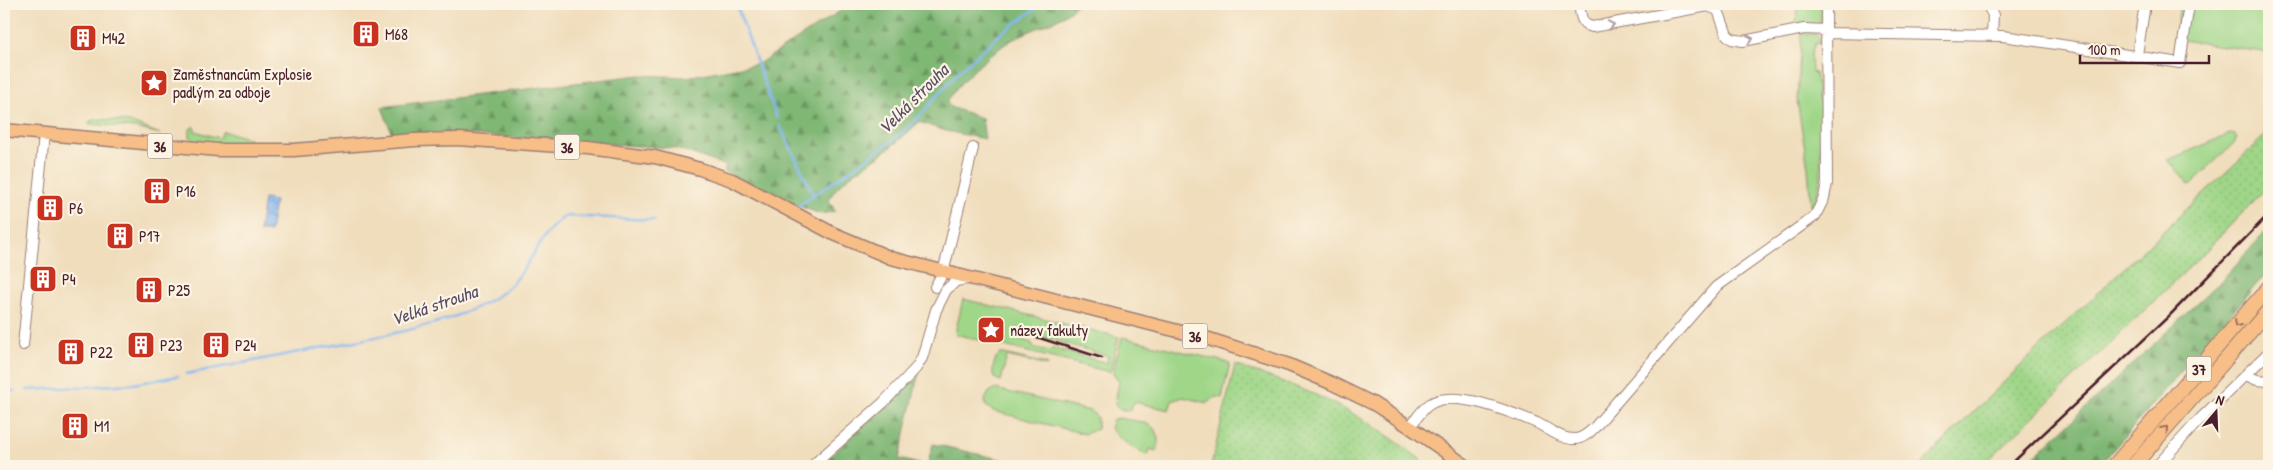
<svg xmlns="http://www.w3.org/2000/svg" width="2273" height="470" viewBox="0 0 2273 470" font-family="'Patrick Hand',sans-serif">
	<defs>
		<pattern id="forest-firs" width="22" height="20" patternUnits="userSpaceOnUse" patternTransform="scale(1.25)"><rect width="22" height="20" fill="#7fb774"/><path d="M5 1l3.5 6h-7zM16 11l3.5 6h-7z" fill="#6a945f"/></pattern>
		<pattern id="garden-dots" width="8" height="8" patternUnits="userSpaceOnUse" patternTransform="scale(1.25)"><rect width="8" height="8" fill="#9fd688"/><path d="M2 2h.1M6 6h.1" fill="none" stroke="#8ab776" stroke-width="1.8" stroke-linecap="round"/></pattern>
		<pattern id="water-waves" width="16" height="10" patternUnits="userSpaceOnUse" patternTransform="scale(1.25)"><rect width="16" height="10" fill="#83b6f0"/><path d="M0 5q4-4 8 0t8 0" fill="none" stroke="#6d93c3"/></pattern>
	</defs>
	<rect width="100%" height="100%" fill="#fcf5e5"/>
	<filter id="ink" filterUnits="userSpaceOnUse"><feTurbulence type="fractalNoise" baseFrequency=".02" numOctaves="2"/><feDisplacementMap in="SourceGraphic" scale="10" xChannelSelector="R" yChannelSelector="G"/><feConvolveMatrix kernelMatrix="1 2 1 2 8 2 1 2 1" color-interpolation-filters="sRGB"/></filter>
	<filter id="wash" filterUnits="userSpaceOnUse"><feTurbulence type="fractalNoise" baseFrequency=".0096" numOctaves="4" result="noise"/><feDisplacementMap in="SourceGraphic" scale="20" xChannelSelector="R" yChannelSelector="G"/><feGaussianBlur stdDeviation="1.12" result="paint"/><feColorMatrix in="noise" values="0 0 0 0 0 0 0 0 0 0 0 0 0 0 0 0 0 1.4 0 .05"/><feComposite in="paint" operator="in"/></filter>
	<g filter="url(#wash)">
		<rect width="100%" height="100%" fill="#f0ddbc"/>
		<path fill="#9fd688" stroke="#747a5a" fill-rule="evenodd" d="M1797 4H1821V21L1817 26 1796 27Z
			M2180 4H2269V53L2176 39Z
			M1801 34H1817L1820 40 1819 44 1815 43 1811 55 1812 72 1815 73C1819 83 1815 97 1821 105V178L1815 203 1811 205 1808 168 1797 100Z
			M100 119 130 122 160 134 135 128 89 124 90 121Z
			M194 126 195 131 219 138 223 131 248 138 249 142 247 145 196 143 190 137V129Z
			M2230 134 2235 135 2237 138 2234 143 2190 185 2168 160Z
			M963 299 1119 337 1110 372 955 334ZM1023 331 1108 356 1107 363 1053 348 1050 351 1032 347V343L1020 339Z
			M1122 337 1230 363 1222 398 1216 397 1207 403 1183 397 1172 401 1169 410 1134 402 1129 411 1117 408 1115 403 1119 382 1113 373Z
			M1000 354H1004L1047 364V366L1007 356 1001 381 994 378C991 371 994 359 1000 354Z
			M995 389 1090 411 1097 417V429L1085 434 993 411 986 406 985 400 989 392Z
			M1119 418C1142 423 1163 420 1157 451L1149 449 1148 455C1138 453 1115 436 1110 428L1113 419Z"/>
		<path fill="url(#forest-firs)" stroke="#646b50" d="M851 4H1077C1061 23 1031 28 1010 41 995 50 952 87 947 103L950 107 982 118 985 139 946 131 919 122C906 134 893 146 879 156 862 169 838 180 829 200L835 211 821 214 787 202 724 171 726 166 685 151 670 148 439 133 392 134 382 107 640 75 686 77 752 65 760 63Z
			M2269 228V270L2099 466H2024L2222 280Z
			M919 373 899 459 927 466 933 444 1031 466H820Z"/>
		<path fill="url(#garden-dots)" stroke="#747a5a" d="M2269 132V185L2200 257 1982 466H1920L1950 435 2043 344Z
			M1235 365C1272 378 1312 391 1346 410 1376 426 1403 446 1429 466H1211Z"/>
		<path fill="url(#water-waves)" stroke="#666a8e" d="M264 199 275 201 270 232 259 231Z"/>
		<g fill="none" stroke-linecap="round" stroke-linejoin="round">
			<path stroke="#83b6f0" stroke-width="2.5" d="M736 4 777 118
				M780 126 814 196
				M797 207 896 138 917 119 959 71 1003 32 1042 4
				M186 374C236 364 286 355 335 345 387 335 462 323 504 291 531 271 537 233 566 216L655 220
				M27 390 133 384 178 376
				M4 391H14"/>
		</g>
	</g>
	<g filter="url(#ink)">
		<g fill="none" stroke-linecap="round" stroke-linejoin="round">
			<defs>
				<path id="minor" d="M1579 4C1581 14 1580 24 1592 27L1708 6 1718 10 1727 35 1732 39 1743 41 1804 29 1826 30
					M1987 4 1993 15 1992 36
					M1826 33 2003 36 2180 63 2189 4
					M2137 55 2145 4
					M935 287 943 273 973 148
					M23 345 44 134
					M2246 375 2257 380 2269 381
					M1410 427C1416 419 1422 409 1430 404 1454 388 1513 413 1537 423 1549 429 1562 440 1576 439 1584 438 1590 432 1595 427L1716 287 1815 216 1824 198 1827 183 1826 4
					M812 466 883 403 916 368 922 358 936 310 946 290 956 281 967 279
					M2157 466 2200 419 2269 352"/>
				<path id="major" d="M4 130 218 150H294L414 140 458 139 588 148 655 157 700 169 732 180 832 233 891 258 1209 339 1289 365 1331 383 1374 404 1410 427 1466 466"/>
				<path id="highway" d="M2114 466 2269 287
					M2133 466 2269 310"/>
			</defs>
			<use href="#minor" stroke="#9d7e74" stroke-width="12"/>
			<use href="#major" stroke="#9d7e74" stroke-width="15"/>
			<use href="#highway" stroke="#9d7e74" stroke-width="16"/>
			<use href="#minor" stroke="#fff" stroke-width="10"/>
			<use href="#major" stroke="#f7be87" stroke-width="12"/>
			<use href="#highway" stroke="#f7be87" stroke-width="14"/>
			<path stroke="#4a1f2b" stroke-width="2.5" d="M1024 333 1102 358
				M2009 466 2169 316 2269 214"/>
		</g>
		<defs><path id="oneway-chevron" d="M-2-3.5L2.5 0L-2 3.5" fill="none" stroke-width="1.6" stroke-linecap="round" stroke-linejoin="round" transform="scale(1.25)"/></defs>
		<g stroke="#ae9aa0">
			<use href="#oneway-chevron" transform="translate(1611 25) rotate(-11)"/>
			<use href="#oneway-chevron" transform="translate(1750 39) rotate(-10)"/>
		</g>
		<g stroke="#a06e59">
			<use href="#oneway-chevron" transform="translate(2237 324) rotate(131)"/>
			<use href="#oneway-chevron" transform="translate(2165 429) rotate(-49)"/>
		</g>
	</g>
	<defs>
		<symbol id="building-square" viewBox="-11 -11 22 22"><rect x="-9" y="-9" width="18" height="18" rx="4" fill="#c8321e" stroke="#fcf5e5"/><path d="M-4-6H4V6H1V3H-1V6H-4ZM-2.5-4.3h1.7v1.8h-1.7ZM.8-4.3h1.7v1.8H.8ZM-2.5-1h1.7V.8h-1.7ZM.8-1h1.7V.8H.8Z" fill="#fff"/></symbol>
		<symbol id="sight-square" viewBox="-11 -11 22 22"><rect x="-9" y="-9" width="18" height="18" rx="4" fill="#c8321e" stroke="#fcf5e5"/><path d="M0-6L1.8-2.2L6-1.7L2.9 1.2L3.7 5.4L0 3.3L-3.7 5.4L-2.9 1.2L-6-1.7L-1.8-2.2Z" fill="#fff"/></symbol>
	</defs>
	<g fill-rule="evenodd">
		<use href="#building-square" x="350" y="18" width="32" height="32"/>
		<use href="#building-square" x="67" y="22" width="32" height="32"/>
		<use href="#sight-square" x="138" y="67" width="32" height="32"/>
		<use href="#building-square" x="141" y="175" width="32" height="32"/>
		<use href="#building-square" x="34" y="192" width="32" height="32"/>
		<use href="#building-square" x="104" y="220" width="32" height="32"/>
		<use href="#building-square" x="27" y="263" width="32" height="32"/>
		<use href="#building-square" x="133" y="274" width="32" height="32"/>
		<use href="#sight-square" x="975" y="314" width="32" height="32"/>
		<use href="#building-square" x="125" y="329" width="32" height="32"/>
		<use href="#building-square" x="200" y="329" width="32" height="32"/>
		<use href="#building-square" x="55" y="336" width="32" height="32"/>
		<use href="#building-square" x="59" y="410" width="32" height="32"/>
	</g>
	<g text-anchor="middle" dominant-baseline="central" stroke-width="4.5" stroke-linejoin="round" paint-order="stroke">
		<g fill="#fcf5e5" stroke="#7f5f63" stroke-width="1">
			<rect x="147.5" y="133.5" width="25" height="25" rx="4"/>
			<rect x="554.5" y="134.5" width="25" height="25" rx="4"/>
			<rect x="1182.5" y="323.5" width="25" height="25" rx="4"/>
			<rect x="2186.5" y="356.5" width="25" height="25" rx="4"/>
		</g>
		<g font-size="15" font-weight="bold" fill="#4a1f2b">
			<text x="160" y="146">36</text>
			<text x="567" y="147">36</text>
			<text x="1195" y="336">36</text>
			<text x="2199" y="369">37</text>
		</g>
		<g font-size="16" fill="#4a1f2b" stroke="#fcf5e5" text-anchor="start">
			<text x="385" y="34">M68</text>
			<text x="102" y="38">M42</text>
			<text x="173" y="74">Zaměstnancům Explosie<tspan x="173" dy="18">padlým za odboje</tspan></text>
			<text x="176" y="191">P16</text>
			<text x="69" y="208">P6</text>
			<text x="139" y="236">P17</text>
			<text x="62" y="279">P4</text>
			<text x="168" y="290">P25</text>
			<text x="1010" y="330">název fakulty</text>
			<text x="160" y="345">P23</text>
			<text x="235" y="345">P24</text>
			<text x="90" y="352">P22</text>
			<text x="94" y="426">M1</text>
		</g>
		<g font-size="18" font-style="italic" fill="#5b4c66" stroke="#fcf5e5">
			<text transform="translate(913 99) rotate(-45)">Velká strouha</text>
			<text transform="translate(434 305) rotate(-19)">Velká strouha</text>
		</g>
	</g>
	<rect width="2273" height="470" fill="none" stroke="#fcf5e5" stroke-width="20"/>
	<g transform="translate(2216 412) rotate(19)" stroke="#fcf5e5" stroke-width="4" paint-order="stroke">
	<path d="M0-4L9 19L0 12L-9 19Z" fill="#4a1f2b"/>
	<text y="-8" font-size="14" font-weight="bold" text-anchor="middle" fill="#4a1f2b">N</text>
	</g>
	<path d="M2080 55v8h129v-8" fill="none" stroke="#4a1f2b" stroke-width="2.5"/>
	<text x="2088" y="55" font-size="15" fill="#4a1f2b" stroke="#fcf5e5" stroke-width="4" paint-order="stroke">100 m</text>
</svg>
